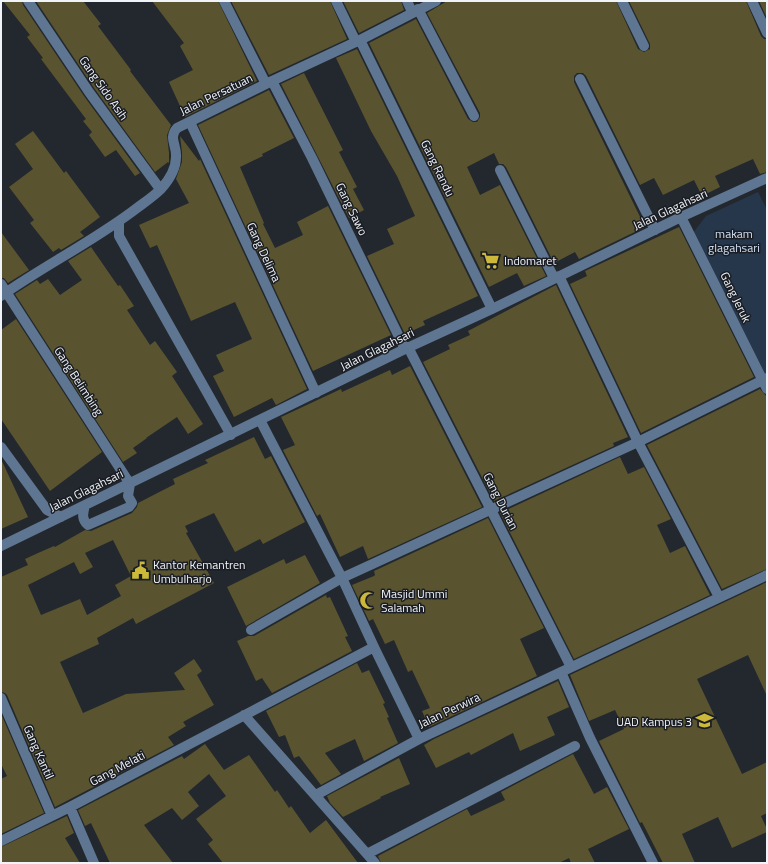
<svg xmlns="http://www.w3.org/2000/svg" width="768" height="864" viewBox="0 0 768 864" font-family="'Titillium Web',sans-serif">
	<rect width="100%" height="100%" fill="#23282e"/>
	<path fill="#26374b" d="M758 192 767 210V374H765L693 233 706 216Z"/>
	<path fill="#59542f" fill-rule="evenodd" d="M3 1H22L23 5 84 96 140 173 135 176 116 150 105 157 89 135 92 132 83 121 86 119 41 59 43 58 27 37 30 35Z
		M36 1H83L101 24 98 26 131 70 130 71 171 125 167 135 169 153V163L168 162 155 172 94 88Z
		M152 1H218L257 81 185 117 169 82 193 70 180 46 184 43Z
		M231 1H330L347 39 269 75Z
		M343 1H401L404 10 359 33Z
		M447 1H616L638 49 644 52 650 49V44L629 1H746L761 36 764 39H767V172L760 174 753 159 715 176 720 187 702 196 694 180 663 195 654 178 640 185 586 76 583 73H577L574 76V82L645 227 579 259 575 252 554 263 506 167 503 164H499L494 153 467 167 480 195 500 185 546 276 524 286 517 273 489 287 369 43 416 19 468 119 473 122H477L480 117V113L427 13Z
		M759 1H767V18Z
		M357 49 478 296 423 321 425 325 405 334 367 256 394 244 387 229 415 216 397 176 371 131 336 58Z
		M304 73 343 150 339 152 357 187 353 189 364 210 349 218 281 84Z
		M269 90 294 138 262 154 263 156 240 167 264 223 263 224 275 248 303 235 297 222 328 206 391 335 313 371 198 125Z
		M33 131 64 173 66 171 100 217 80 232 84 236 61 250 59 248 53 252 30 223 34 220 9 187 33 169 15 144Z
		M180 136 199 161 200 159 307 389 276 405 272 398 234 417 213 376 224 371 216 355 252 339 235 302 191 321 157 245 150 248 139 225 189 203 176 179 182 162V152Z
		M679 227 754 377 641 433 570 284 587 276 585 271Z
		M1 232 29 270 8 283 4 278H1Z
		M91 247 118 286 120 285 134 306 127 310 150 345 155 341 177 372 172 376 203 424 188 434 177 417 146 438H147L133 448 137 453 123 462 15 294 37 280 40 284 48 279 60 295 82 280 68 261Z
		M556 285 628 437 613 443 614 446 494 501 423 362 450 349 448 345 470 335 468 331Z
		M16 319 102 452 50 491 1 419V330Z
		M410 366 482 507 368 559 363 546 340 557 320 514 317 516 283 450 295 445 281 417 341 389 342 392 390 370 392 375Z
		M760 389 767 397V569L722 589 647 445Z
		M254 437 265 459 271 456 305 522 263 544 260 539 235 552 214 513 185 526 188 532 186 533 214 583 136 624 133 618 97 638 99 644 60 662 83 713 126 694 185 690 174 673 194 659 202 671 197 675 214 705 183 722 186 726 168 737 174 745 55 807 7 695 5 693 1 692V577L28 565 25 559 38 553 54 546 55 547 85 530 91 531 132 513 137 507 138 503 175 484 173 479 208 463 205 460ZM113 540 131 576 115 585 121 596 87 615 80 599 41 615 28 585 74 562 80 574 93 567 85 553Z
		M620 457 628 474 644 467 671 519 657 525 670 553 685 546 710 595 574 659 500 513Z
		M1 459 28 517 1 529Z
		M488 518 544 628 520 639 537 676 429 727 422 711 430 708 412 670 408 672 394 640 385 644 373 619 369 621 352 585 374 576 375 575 374 571Z
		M305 555 320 583 246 626 227 587 284 559 286 564Z
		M767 582V696L748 655 697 679 742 774 767 762V813L761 816 767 829V832L732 848 718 817 682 834 695 863H663L642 822 640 823 599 741 624 729 615 710 589 721 570 675Z
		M326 595 327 598 330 597 348 636 345 637 352 651 272 693 262 678 256 681 237 641 248 636H254Z
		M357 663 362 673 369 670 385 703 383 704 389 717 387 718 398 743 364 761 355 739 325 753 341 774 321 785 299 756 294 758 285 735 279 737 266 711Z
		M558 681 569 707 547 717 555 735 520 751 513 733 471 755 469 752 436 768 424 745 434 739Z
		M2 716 44 813 1 834V779L7 776 1 764Z
		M205 744 224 770 249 755 275 792 277 790 289 808 291 806 310 833 326 820 358 863H223L208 844 213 840 196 819 226 796 209 774 188 792 199 806 182 820 172 808 144 825 173 863H110L91 823 85 826 78 810 182 756 184 759Z
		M573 754 594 794 607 787 629 829 588 849 595 863H571L569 858 559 863H381L378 856 467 809 471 816 505 800 501 792Z
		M399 758 410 784 380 797 381 798 343 817 330 803 327 796Z
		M67 816 74 833 65 838 80 863H1V847Z"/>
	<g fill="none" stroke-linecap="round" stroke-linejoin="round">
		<path stroke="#5f7692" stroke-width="10" d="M28 1 89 92 160 189
			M224 1 266 84
			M336 1 356 42
			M407 1 412 12
			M622 1 644 46
			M752 1 767 33
			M418 9 474 116
			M360 40 492 309
			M580 79 655 230
			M272 81 312 158 405 349
			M190 122 316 393
			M500 170 554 278
			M681 217 767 389
			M119 222V236L231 435
			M559 276 638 442 719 597
			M1 284 130 484 128 496 132 503 129 507 88 525C81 519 83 513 85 505
			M1 296C45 265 94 241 137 208 145 202 154 196 161 189 169 180 176 169 176 157 177 145 168 138 177 128L272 81 360 40 436 1
			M408 347 571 667
			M260 420 342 578 374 647 419 739 767 575
			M1 447 47 510 61 517
			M1 546 405 349 492 309 681 217 767 178
			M251 630 342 578 638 442 767 378
			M561 672 590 738 653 863
			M1 698 52 816
			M244 715 375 863
			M316 795 419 739
			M70 807 94 863
			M1 841 70 807 374 647
			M367 854 575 746"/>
	</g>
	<defs>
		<symbol id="supermarket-bare" viewBox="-9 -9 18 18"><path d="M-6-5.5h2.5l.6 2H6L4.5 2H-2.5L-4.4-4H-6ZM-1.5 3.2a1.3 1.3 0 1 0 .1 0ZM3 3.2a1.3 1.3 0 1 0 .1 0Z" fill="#ccb939" stroke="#1a1e24" stroke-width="2.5" paint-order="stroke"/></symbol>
		<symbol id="civic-bare" viewBox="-9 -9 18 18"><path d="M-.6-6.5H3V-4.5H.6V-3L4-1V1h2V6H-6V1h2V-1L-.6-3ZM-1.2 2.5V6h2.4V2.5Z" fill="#ccb939" stroke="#1a1e24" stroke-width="2.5" paint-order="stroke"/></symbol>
		<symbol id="mosque-bare" viewBox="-9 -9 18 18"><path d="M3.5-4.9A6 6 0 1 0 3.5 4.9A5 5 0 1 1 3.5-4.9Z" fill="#ccb939" stroke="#1a1e24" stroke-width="2.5" paint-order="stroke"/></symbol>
		<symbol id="university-bare" viewBox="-9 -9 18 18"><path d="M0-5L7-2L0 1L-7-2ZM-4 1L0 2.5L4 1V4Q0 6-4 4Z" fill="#ccb939" stroke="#1a1e24" stroke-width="2.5" paint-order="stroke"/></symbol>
	</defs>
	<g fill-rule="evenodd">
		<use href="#supermarket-bare" x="478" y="248" width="25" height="25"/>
		<use href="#civic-bare" x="128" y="558" width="25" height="25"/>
		<use href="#mosque-bare" x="356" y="588" width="25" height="25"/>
		<use href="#university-bare" x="692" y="708" width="25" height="25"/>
	</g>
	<g text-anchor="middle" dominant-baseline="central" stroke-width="3" stroke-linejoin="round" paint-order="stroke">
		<g font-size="12" fill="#f0f3f7" stroke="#1a1e24">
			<text transform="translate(104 88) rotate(55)">Gang Sido Asih</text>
			<text transform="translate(216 94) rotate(-26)">Jalan Persatuan</text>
			<text transform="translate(438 168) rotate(64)">Gang Randu</text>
			<text transform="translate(352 209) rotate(64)">Gang Sawo</text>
			<text transform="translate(670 209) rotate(-25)">Jalan Glagahsari</text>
			<text transform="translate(264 252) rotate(65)">Gang Delima</text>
			<text transform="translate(736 297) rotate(64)">Gang Jeruk</text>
			<text transform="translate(377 349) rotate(-26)">Jalan Glagahsari</text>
			<text transform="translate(79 381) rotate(57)">Gang Belimbing</text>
			<text transform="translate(86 490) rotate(-26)">Jalan Glagahsari</text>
			<text transform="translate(501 501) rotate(63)">Gang Durian</text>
			<text transform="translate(449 710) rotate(-25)">Jalan Perwira</text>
			<text transform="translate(39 752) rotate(66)">Gang Kantil</text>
			<text transform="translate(117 768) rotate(-28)">Gang Melati</text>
		</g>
		<g font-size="12" fill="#d0e1f6" stroke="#1a1e24">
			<text x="734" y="233">makam<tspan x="734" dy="14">glagahsari</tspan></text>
		</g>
		<g font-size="12" fill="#f0f3f7" stroke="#1a1e24" text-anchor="start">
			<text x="504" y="260">Indomaret</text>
			<text x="153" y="564">Kantor Kemantren<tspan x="153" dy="14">Umbulharjo</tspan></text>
			<text x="381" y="593">Masjid Ummi<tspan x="381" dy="14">Salamah</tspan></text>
			<text x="692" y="721" text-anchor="end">UAD Kampus 3</text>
		</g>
	</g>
	<rect width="768" height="864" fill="none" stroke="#f0f3f7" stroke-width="4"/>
</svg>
